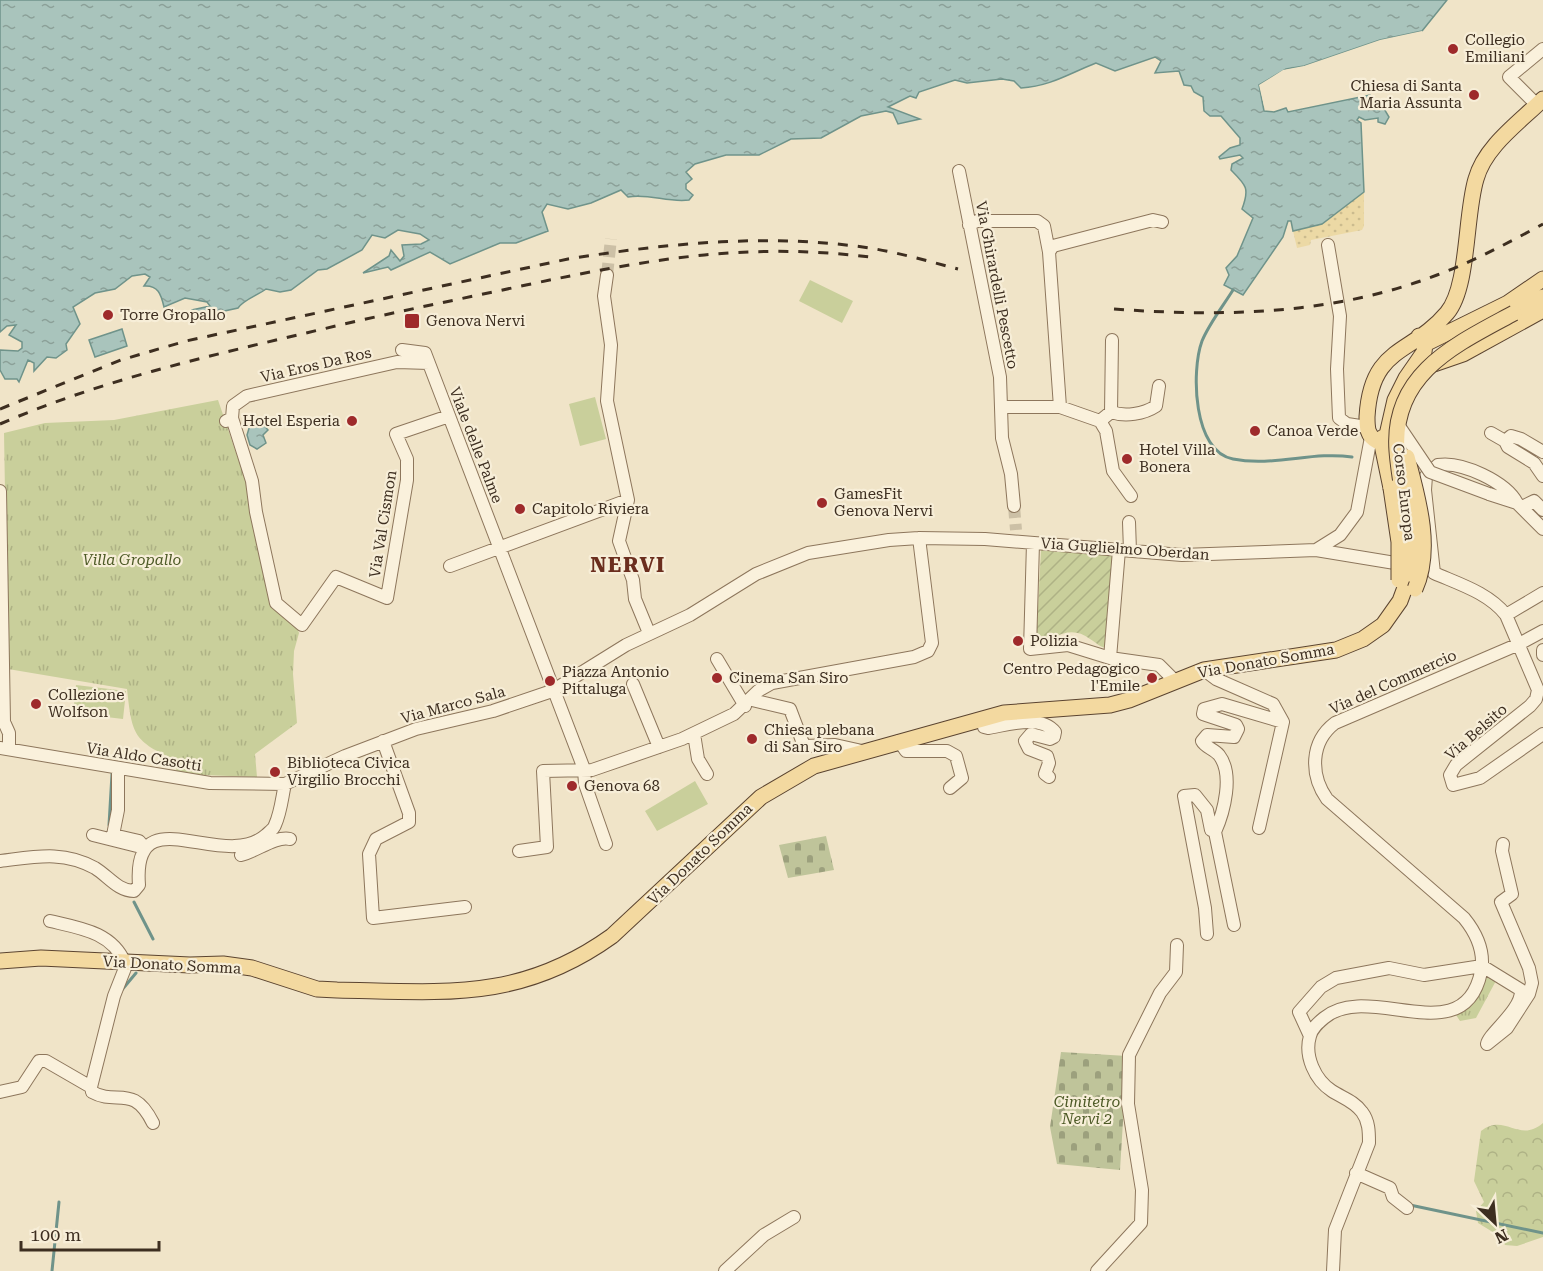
<svg xmlns="http://www.w3.org/2000/svg" width="1543" height="1271" viewBox="0 0 1543 1271" font-family="'Roboto Serif',serif">
	<defs>
		<pattern id="grass-tufts" width="24" height="20" patternUnits="userSpaceOnUse" patternTransform="scale(1.5)"><rect width="24" height="20" fill="#c9cf9b"/><path d="M3 7l-1-3M5 7V3M7 7l1-3M15 17l-1-3M17 17v-4M19 17l1-3" fill="none" stroke="#aeb285"/></pattern>
		<pattern id="forest-crowns" width="20" height="18" patternUnits="userSpaceOnUse" patternTransform="scale(1.5)"><rect width="20" height="18" fill="#c9cf9b"/><path d="M2 6a3 3 0 1 1 6 0M12 15a3 3 0 1 1 6 0" fill="none" stroke="#aeb285"/></pattern>
		<pattern id="sand-dots" width="8" height="8" patternUnits="userSpaceOnUse" patternTransform="scale(1.5)"><rect width="8" height="8" fill="#ecd9a5"/><path d="M2 2h.1M6 6h.1" fill="none" stroke="#cbbb8e" stroke-width="1.8" stroke-linecap="round"/></pattern>
		<pattern id="cemetery-stones" width="16" height="16" patternUnits="userSpaceOnUse" patternTransform="scale(1.5)"><rect width="16" height="16" fill="#bfc49a"/><path d="M2 7V4a2 2 0 0 1 4 0v3zM10 15v-3a2 2 0 0 1 4 0v3z" fill="#9ca07d"/></pattern>
		<pattern id="garden-furrows" width="10" height="10" patternUnits="userSpaceOnUse" patternTransform="scale(1.5)"><rect width="10" height="10" fill="#c9cf9b"/><path d="M-1 1l2-2M0 10L10 0M9 11l2-2" fill="none" stroke="#aeb285"/></pattern>
		<pattern id="water-ripples" width="26" height="14" patternUnits="userSpaceOnUse" patternTransform="scale(1.5)"><rect width="26" height="14" fill="#a9c4bc"/><path d="M2 4q2-2 4 0t4 0M15 11q2-2 4 0t4 0" fill="none" stroke="#8ba098"/></pattern>
	</defs>
	<rect width="100%" height="100%" fill="#f0e4c8"/>
	<path fill="url(#grass-tufts)" d="M218 400 245 479 272 601 295 620 299 633 294 651 293 674 297 723 255 754 257 777 176 774 177 760C133 742 132 734 127 689L8 669 4 433 45 423 114 420Z
		M1489 974 1498 977 1476 1018 1460 1021 1456 1015 1471 1006Z"/>
	<path fill="url(#forest-crowns)" d="M1543 1123V1237L1517 1246 1505 1245 1501 1237 1478 1223 1476 1211 1484 1202 1474 1181 1481 1131C1505 1112 1519 1144 1543 1123Z"/>
	<path fill="url(#sand-dots)" d="M1364 192V226L1362 230 1311 240 1310 245 1297 248 1293 231 1322 224Z"/>
	<path fill="url(#cemetery-stones)" d="M826 836 834 870 788 878 779 845Z
		M1061 1052 1127 1056 1120 1170 1057 1164 1050 1127Z"/>
	<path fill="url(#garden-furrows)" d="M1041 550 1114 555 1107 648C1099 647 1097 643 1090 639 1073 626 1057 634 1042 646L1036 645Z"/>
	<path fill="#c9cf9b" d="M810 280 853 301 842 323 799 301Z
		M595 397 606 439 580 446 569 404Z
		M76 685 126 691 123 719 73 713Z
		M695 781 708 804 657 831 645 811Z"/>
	<path fill="url(#water-ripples)" stroke="#6f938a" stroke-width="1.5" d="M0 0H1447L1422 31 1380 40 1304 66 1286 69 1259 85 1264 111 1274 112 1286 108 1288 112 1370 95 1383 107 1389 117 1385 124 1378 122V118L1365 120 1359 117 1357 120 1361 123 1364 192 1322 224 1293 231 1291 221H1288L1283 237 1243 295 1224 285 1229 275 1226 268 1237 256 1253 218 1242 209C1250 188 1246 185 1231 170L1232 164 1243 158 1240 155 1220 159 1219 157 1230 148 1240 145V138L1221 116H1210L1204 111 1203 97 1194 92 1191 86 1184 85 1179 71 1155 73 1161 61 1155 57 1115 71 1096 63C1068 74 1051 86 1021 88L1014 81 1002 79 967 83 955 80 919 92 916 98 910 96 888 107 920 119 898 124 893 113 886 111 861 116 821 138 791 139 759 155H726L695 164 686 172 692 179 686 184V189L693 195 689 200C668 203 649 193 628 197L621 190 591 203 568 209 547 204 542 212 548 231 516 243H500L450 264 430 252 391 270 388 267 363 273 389 256 391 250 400 261 404 256 402 245 421 244 429 240 420 234 398 230 385 238 372 235 362 250 327 269 318 270 291 290 280 292 266 289C258 295 243 300 238 308L188 319 192 310 210 306 207 302 185 298 164 307C161 294 158 285 144 286L150 277 145 274 132 276 115 289 95 293 73 307 80 324 66 344 67 350 56 358 47 357 34 371V363L28 360 19 382 17 379H5L0 370V350L18 351 22 348V342L9 335 16 325 7 326 0 332Z
		M122 329 127 346 95 357 89 340Z
		M261 422 268 430 263 435 266 443 257 449 250 445 247 435 250 425Z"/>
	<path fill="#f0e4c8" d="M1422 31 1424 33 1380 43 1305 69 1285 72 1262 86 1267 102V107L1264 106 1259 85 1283 70 1304 66 1380 40Z"/>
	<g fill="none" stroke-linecap="round" stroke-linejoin="round">
		<path stroke="#6f938a" stroke-width="3" d="M1233 290C1223 306 1209 324 1202 341 1191 371 1193 452 1233 459 1273 467 1313 451 1352 457
			M109 825 112 774
			M134 902 153 939
			M121 991 136 973
			M1410 1205 1543 1233
			M52 1271 59 1202"/>
		<path stroke="#ccc0a6" stroke-width="12" stroke-dasharray="12 6" stroke-linecap="butt" d="M607 275 611 239
			M1014 506 1016 530"/>
		<defs>
			<path id="minor" d="M1537 105 1509 77 1543 49
				M959 171 1000 377 1002 438 1011 474 1014 506
				M969 225 977 221H1037L1044 226 1049 252
				M1328 245 1340 316 1337 369 1339 418 1347 424 1367 427
				M607 275 604 296 611 345 607 401 628 500 619 541 633 580 635 599 649 633
				M402 350 425 353 584 769 585 784 606 844
				M1003 407H1060L1100 421 1111 412 1112 340
				M1060 407 1049 252 1053 246 1153 220 1162 222
				M1111 412C1125 417 1144 414 1156 406L1159 386
				M232 418 252 481 256 512 276 603 302 625 336 577 387 598 407 480V459L396 434 449 416
				M226 421 232 418 233 406 247 396 397 362 429 363
				M1100 421 1106 431 1113 471 1131 496
				M1491 433 1505 441
				M1543 452 1521 439 1511 436 1505 441 1508 447 1534 463 1543 476
				M0 491 4 722 9 733V749
				M1489 494 1517 503 1543 529
				M1517 503C1506 482 1462 461 1438 465L1426 476 1425 490 1434 573C1459 584 1489 593 1506 615L1538 690 1536 699 1530 706 1456 765 1450 775 1453 785 1480 778 1543 734
				M1522 507 1534 501 1543 510
				M1129 522 1130 551
				M1033 543 1030 649 1068 645 1110 658 1119 550
				M1316 550 1395 563
				M450 566 628 500
				M1506 615 1543 593
				M1543 650V655
				M1110 658 1159 665 1174 680
				M717 659 745 706
				M1204 670 1216 679 1273 704 1283 722 1222 704 1204 709 1203 714 1236 725 1238 729 1234 737 1207 735 1202 741C1205 747 1214 749 1219 755 1234 774 1224 812 1215 832L1211 830 1207 810 1195 795 1184 796 1205 908 1207 934
				M633 684 659 747
				M752 700 790 709 804 746 835 745 862 751
				M982 718 984 727 988 728C1007 725 1041 714 1055 732L1054 737 1050 739 1031 734 1025 741 1029 749 1047 756 1049 763 1045 774 1049 777
				M694 734 698 759 707 774
				M383 741 409 813V822L376 839 369 854 373 918 465 907
				M899 741 906 751H947L956 756 962 778 950 788
				M0 748 210 783 285 784 345 756 416 729 493 711 552 691 626 645 690 615 756 574 808 553 889 540 919 538 985 539 1182 555 1316 550 1340 535 1357 512 1371 437
				M1259 828 1283 722
				M1215 832 1234 925
				M93 835 145 848 139 841 113 835 118 810V768
				M519 851 547 847 543 771 592 770 682 739 734 714 758 691 772 683 914 657 928 651 932 643 919 538
				M241 855C257 851 275 836 290 839
				M0 861C34 857 63 850 95 868 108 876 118 891 134 891L139 885C132 794 223 873 266 835 269 832 274 829 275 825 281 812 282 797 285 784
				M50 921C80 928 112 932 125 963
				M1310 1036 1299 1012 1321 987 1336 978 1389 968 1424 975 1482 966 1521 990C1522 1010 1489 1033 1487 1044L1507 1028 1529 994 1532 983 1529 968 1501 902 1512 894 1502 851 1503 844
				M91 1087 92 1092C117 1106 133 1083 153 1123
				M0 1092 22 1087 39 1061H46L91 1087 114 996 127 963
				M1356 1173 1390 1188 1393 1197 1407 1208
				M725 1271 764 1235 794 1217
				M1097 1271 1141 1223 1142 1190 1128 1104 1129 1055 1160 993 1176 972 1177 945
				M1333 1271 1335 1230 1369 1143C1369 1132 1369 1121 1362 1112 1354 1101 1343 1098 1332 1091 1315 1080 1304 1056 1310 1036 1312 1028 1318 1023 1324 1018 1368 980 1464 1054 1481 972 1485 952 1477 934 1464 918L1327 799C1310 775 1310 742 1335 723L1519 644 1543 631"/>
			<path id="major" d="M1514 313 1543 297
				M1419 336 1425 344 1424 352 1406 378 1395 400 1387 435 1377 441C1367 436 1367 427 1367 417 1371 345 1412 355 1447 313 1469 287 1465 215 1476 179 1485 146 1520 122 1543 99
				M1425 344 1508 303 1543 279
				M1434 364 1463 354 1543 310
				M1381 440 1391 488
				M0 961 41 958 190 965 223 964 252 968 317 989 337 990C444 992 520 1002 612 936L761 797 814 766 1004 713 1110 705 1129 700 1204 670 1336 650 1363 639 1383 625 1400 601 1410 574"/>
		</defs>
		<use href="#minor" stroke="#8d765c" stroke-width="14"/>
		<use href="#major" stroke="#5b4430" stroke-width="17"/>
		<use href="#minor" stroke="#faf1dc" stroke-width="12"/>
		<use href="#major" stroke="#f3d9a0" stroke-width="15"/>
		<path stroke="#3d2e20" stroke-width="3" stroke-dasharray="10 10" stroke-linecap="butt" d="M1114 309C1223 317 1333 315 1437 275 1474 261 1508 243 1543 224
			M0 409 121 360 186 341 568 259C664 244 758 234 855 246 890 250 924 260 958 269
			M0 424C111 376 227 352 344 324 405 310 465 298 526 285 650 259 750 241 877 258"/>
		<defs>
			<path id="minor-bridge" d="M1401 429 1430 472 1489 494"/>
			<path id="major-bridge" d="M1407 457C1418 498 1433 549 1415 589
				M1391 488 1399 542V580
				M1410 574C1413 532 1400 492 1397 451 1391 373 1457 344 1514 313"/>
		</defs>
		<use href="#minor-bridge" stroke="#8d765c" stroke-width="14" stroke-linecap="butt"/>
		<use href="#major-bridge" stroke="#5b4430" stroke-width="17" stroke-linecap="butt"/>
		<use href="#minor-bridge" stroke="#faf1dc" stroke-width="12"/>
		<use href="#major-bridge" stroke="#f3d9a0" stroke-width="15"/>
	</g>
	<g fill="#9e2a2b" stroke="#f7eed8" stroke-width="2">
		<circle cx="1453" cy="49" r="6"/>
		<circle cx="1474" cy="95" r="6"/>
		<circle cx="108" cy="315" r="6"/>
		<rect x="404" y="313" width="16" height="16" rx="3"/>
		<circle cx="352" cy="421" r="6"/>
		<circle cx="1255" cy="431" r="6"/>
		<circle cx="1127" cy="459" r="6"/>
		<circle cx="822" cy="503" r="6"/>
		<circle cx="520" cy="509" r="6"/>
		<circle cx="1018" cy="641" r="6"/>
		<circle cx="717" cy="678" r="6"/>
		<circle cx="1152" cy="678" r="6"/>
		<circle cx="550" cy="681" r="6"/>
		<circle cx="36" cy="704" r="6"/>
		<circle cx="752" cy="739" r="6"/>
		<circle cx="275" cy="772" r="6"/>
		<circle cx="572" cy="786" r="6"/>
	</g>
	<g text-anchor="middle" dominant-baseline="central" stroke-width="4.5" stroke-linejoin="round" paint-order="stroke">
		<g font-size="15" fill="#3d2e20" stroke="#f7eed8" text-anchor="start">
			<text x="1465" y="40">Collegio<tspan x="1465" dy="17">Emiliani</tspan></text>
			<text x="1462" y="86" text-anchor="end">Chiesa di Santa<tspan x="1462" dy="17">Maria Assunta</tspan></text>
			<text x="120" y="315">Torre Gropallo</text>
			<text x="426" y="321">Genova Nervi</text>
			<text x="340" y="421" text-anchor="end">Hotel Esperia</text>
			<text x="1267" y="431">Canoa Verde</text>
			<text x="1139" y="450">Hotel Villa<tspan x="1139" dy="17">Bonera</tspan></text>
			<text x="834" y="494">GamesFit<tspan x="834" dy="17">Genova Nervi</tspan></text>
			<text x="532" y="509">Capitolo Riviera</text>
			<text x="1030" y="641">Polizia</text>
			<text x="1140" y="669" text-anchor="end">Centro Pedagogico<tspan x="1140" dy="17">l'Emile</tspan></text>
			<text x="562" y="672">Piazza Antonio<tspan x="562" dy="17">Pittaluga</tspan></text>
			<text x="729" y="678">Cinema San Siro</text>
			<text x="48" y="695">Collezione<tspan x="48" dy="17">Wolfson</tspan></text>
			<text x="764" y="730">Chiesa plebana<tspan x="764" dy="17">di San Siro</tspan></text>
			<text x="287" y="763">Biblioteca Civica<tspan x="287" dy="17">Virgilio Brocchi</tspan></text>
			<text x="584" y="786">Genova 68</text>
		</g>
		<g font-size="15" fill="#3d2e20" stroke="#f7eed8">
			<text transform="translate(997 285) rotate(79)">Via Ghirardelli Pescetto</text>
			<text transform="translate(316 365) rotate(-13)">Via Eros Da Ros</text>
			<text transform="translate(476 445) rotate(69)">Viale delle Palme</text>
			<text transform="translate(1404 492) rotate(83)">Corso Europa</text>
			<text transform="translate(383 524) rotate(-81)">Via Val Cismon</text>
			<text transform="translate(1125 549) rotate(4)">Via Guglielmo Oberdan</text>
			<text transform="translate(1266 661) rotate(-10)">Via Donato Somma</text>
			<text transform="translate(1393 682) rotate(-24)">Via del Commercio</text>
			<text transform="translate(453 705) rotate(-15)">Via Marco Sala</text>
			<text transform="translate(1476 732) rotate(-41)">Via Belsito</text>
			<text transform="translate(144 757) rotate(9)">Via Aldo Casotti</text>
			<text transform="translate(700 854) rotate(-44)">Via Donato Somma</text>
			<text transform="translate(172 965) rotate(3)">Via Donato Somma</text>
		</g>
		<g font-size="15" font-style="italic" fill="#4d5a26" stroke="#f7eed8">
			<text x="132" y="560">Villa Gropallo</text>
			<text x="1087" y="1102">Cimitetro<tspan x="1087" dy="17">Nervi 2</tspan></text>
		</g>
		<g font-size="21" font-weight="bold" letter-spacing="1.5" fill="#6b2e1e" stroke="#f7eed8">
			<text x="628" y="565">NERVI</text>
		</g>
	</g>
	<g transform="translate(1495 1223) rotate(154)" stroke="#f7eed8" stroke-width="4.5" paint-order="stroke">
	<path d="M0-4.5L10 22L0 15L-10 22Z" fill="#3d2e20"/>
	<text y="-9" font-size="16" font-weight="bold" text-anchor="middle" fill="#3d2e20">N</text>
	</g>
	<path d="M21 1241v9h138v-9" fill="none" stroke="#3d2e20" stroke-width="3"/>
	<text x="30" y="1241" font-size="18" fill="#3d2e20" stroke="#f7eed8" stroke-width="4.5" paint-order="stroke">100 m</text>
</svg>
